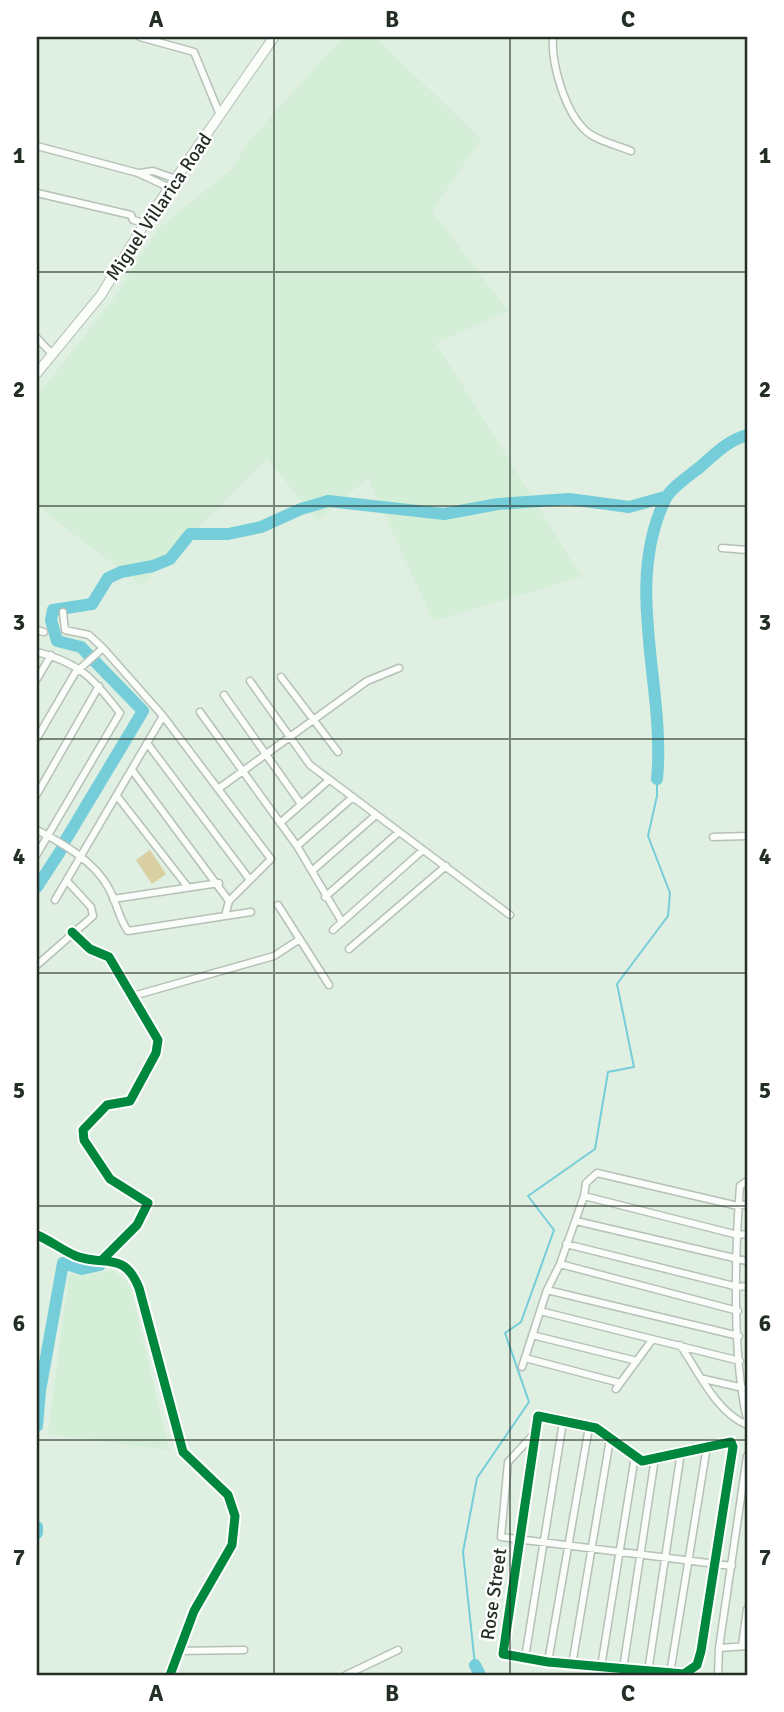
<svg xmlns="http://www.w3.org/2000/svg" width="784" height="1712" viewBox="0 0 784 1712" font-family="Signika,sans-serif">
	<rect width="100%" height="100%" fill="#dfefe1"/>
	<path fill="#d4eed8" d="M343 37H375L481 139 432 211 508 311 436 343 582 577 433 621 368 478 317 521 267 458 142 585 61 525 37 503V396L114 298 159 228 233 168 248 142Z
		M112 1270 125 1280 131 1289 169 1450 48 1434 69 1274 88 1276Z"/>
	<path fill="#dacfa2" d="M150 850 166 874 152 884 136 860Z"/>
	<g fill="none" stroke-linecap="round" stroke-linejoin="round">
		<path stroke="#75cdd9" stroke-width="2" d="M475 1665 463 1552 477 1478 529 1402 505 1333 521 1322 554 1230 528 1196 595 1149 608 1072 634 1067 617 984 668 916 670 893 648 836 657 796V779"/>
		<path stroke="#75cdd9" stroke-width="12" d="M657 779C666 688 623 587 665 500 670 488 689 476 700 467 715 454 727 441 747 435
			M65 841 143 711 81 647 57 641 51 620 53 610 92 604 108 578 121 572 153 566 170 559 190 534H228L261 527 301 509 328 501 444 514 498 504 569 499 629 507 665 497
			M37 887 61 850
			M37 1426 40 1391 63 1263 82 1269 100 1265
			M37 1527V1533
			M475 1665 480 1675"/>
		<defs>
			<path id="street" d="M140 37 194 52 220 115
				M553 37C551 64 565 112 586 131 597 141 617 145 631 151
				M37 146 138 173 170 188
				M140 173 153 171 176 179
				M37 193 131 215 133 220 145 223
				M37 338 52 354
				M722 548 747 550
				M63 612 65 630 89 635 103 648 163 716 271 859 229 901 225 916
				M37 630 44 632
				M37 652C80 663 93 678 120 713L37 854
				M281 677 338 752
				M37 679 51 655
				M250 681 310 765 510 915
				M224 695 301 804
				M200 712 297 846 342 922
				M37 738 75 673 103 648
				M147 743 250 880
				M132 770 229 901
				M218 789 367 681 399 668
				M37 794 99 686
				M117 796 187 886
				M280 823 329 780
				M37 830C62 843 94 861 108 887 117 902 118 917 128 931L251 912
				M713 837 747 836
				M297 846 353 797
				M313 870 376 815
				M325 897 399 832
				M113 899 219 883
				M55 900 163 716
				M278 905 329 985
				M333 930 423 850
				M72 932 90 949 109 957 158 1040 156 1053 130 1101 107 1105 83 1130 84 1140 110 1179 148 1203 137 1225 103 1259
				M349 949 446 866
				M37 965 93 916 91 907 67 881
				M133 996 274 956 300 939
				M747 1181 740 1186C735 1251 732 1356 747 1419
				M584 1196 586 1183 597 1173 738 1206 747 1204
				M576 1221 747 1261
				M566 1244 738 1287 747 1286
				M560 1264 738 1311
				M547 1290 739 1336
				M540 1311 740 1361
				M532 1335 637 1361
				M680 1345C699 1372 715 1411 747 1425
				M525 1358 620 1383
				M522 1367 547 1290 560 1264 584 1196 738 1235 747 1234
				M704 1379 743 1388
				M616 1389 652 1340
				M538 1416 596 1428 642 1461 731 1442 733 1447 701 1651 697 1665 684 1674 548 1662 503 1654Z
				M535 1433 508 1462 501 1537 732 1566
				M742 1646 747 1609
				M719 1648 747 1646
				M177 1651 244 1650
				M525 1658 563 1422
				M548 1662 589 1427
				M572 1665 610 1439
				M601 1667 635 1456
				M623 1669 655 1458
				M648 1672 681 1452
				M670 1674 707 1446
				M346 1675 398 1650
				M718 1675 719 1648 747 1456"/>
			<path id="secondary" d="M37 373 101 295 145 223 274 37
				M37 1235C51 1241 62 1250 76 1256 104 1267 124 1250 139 1288L183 1452 228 1495 235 1516 232 1545 194 1611 170 1675"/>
		</defs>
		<use href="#street" stroke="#b5c1b7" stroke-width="9"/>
		<use href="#secondary" stroke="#b5c1b7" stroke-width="11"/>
		<use href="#street" stroke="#fafdfa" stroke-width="6"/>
		<use href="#secondary" stroke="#fafdfa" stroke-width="9"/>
		<defs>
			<path id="cycleway" d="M72 932 90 949 109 957 158 1040 156 1053 130 1101 107 1105 83 1130 84 1140 110 1179 148 1203 137 1225 103 1259
				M37 1235C51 1241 62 1250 76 1256 104 1267 124 1250 139 1288L183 1452 228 1495 235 1516 232 1545 194 1611 170 1675
				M538 1416 596 1428 642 1461 731 1442 733 1447 701 1651 697 1665 684 1674 548 1662 503 1654Z"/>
		</defs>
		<use href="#cycleway" stroke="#fff" stroke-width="13"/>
		<use href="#cycleway" stroke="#00873e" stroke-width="9"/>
	</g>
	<path fill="none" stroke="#232e25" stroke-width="2" stroke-opacity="0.55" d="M274 37V1675M510 37V1675M37 272H747M37 506H747M37 739H747M37 973H747M37 1206H747M37 1440H747"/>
	<g text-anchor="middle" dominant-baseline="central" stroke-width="5" stroke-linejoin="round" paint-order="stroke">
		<g font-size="19" fill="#232e25" stroke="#fff">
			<text transform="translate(159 207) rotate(-56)">Miguel Villarica Road</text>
			<text transform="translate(494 1594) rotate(-82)">Rose Street</text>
		</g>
	</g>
	<rect width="784" height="1712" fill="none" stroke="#ffffff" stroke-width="77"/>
	<rect x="38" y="38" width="708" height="1636" fill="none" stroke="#232e25" stroke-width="2.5"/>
	<g font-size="23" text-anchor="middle" font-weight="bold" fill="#232e25">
		<text x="156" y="27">A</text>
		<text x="392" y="27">B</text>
		<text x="628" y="27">C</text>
		<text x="19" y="163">1</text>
		<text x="765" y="163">1</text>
		<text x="19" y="397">2</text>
		<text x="765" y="397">2</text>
		<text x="19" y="630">3</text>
		<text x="765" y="630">3</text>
		<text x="19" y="864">4</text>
		<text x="765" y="864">4</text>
		<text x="19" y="1098">5</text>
		<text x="765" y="1098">5</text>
		<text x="19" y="1331">6</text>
		<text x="765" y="1331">6</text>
		<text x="19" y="1565">7</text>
		<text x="765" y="1565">7</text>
		<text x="156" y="1701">A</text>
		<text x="392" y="1701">B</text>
		<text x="628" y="1701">C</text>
	</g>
</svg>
